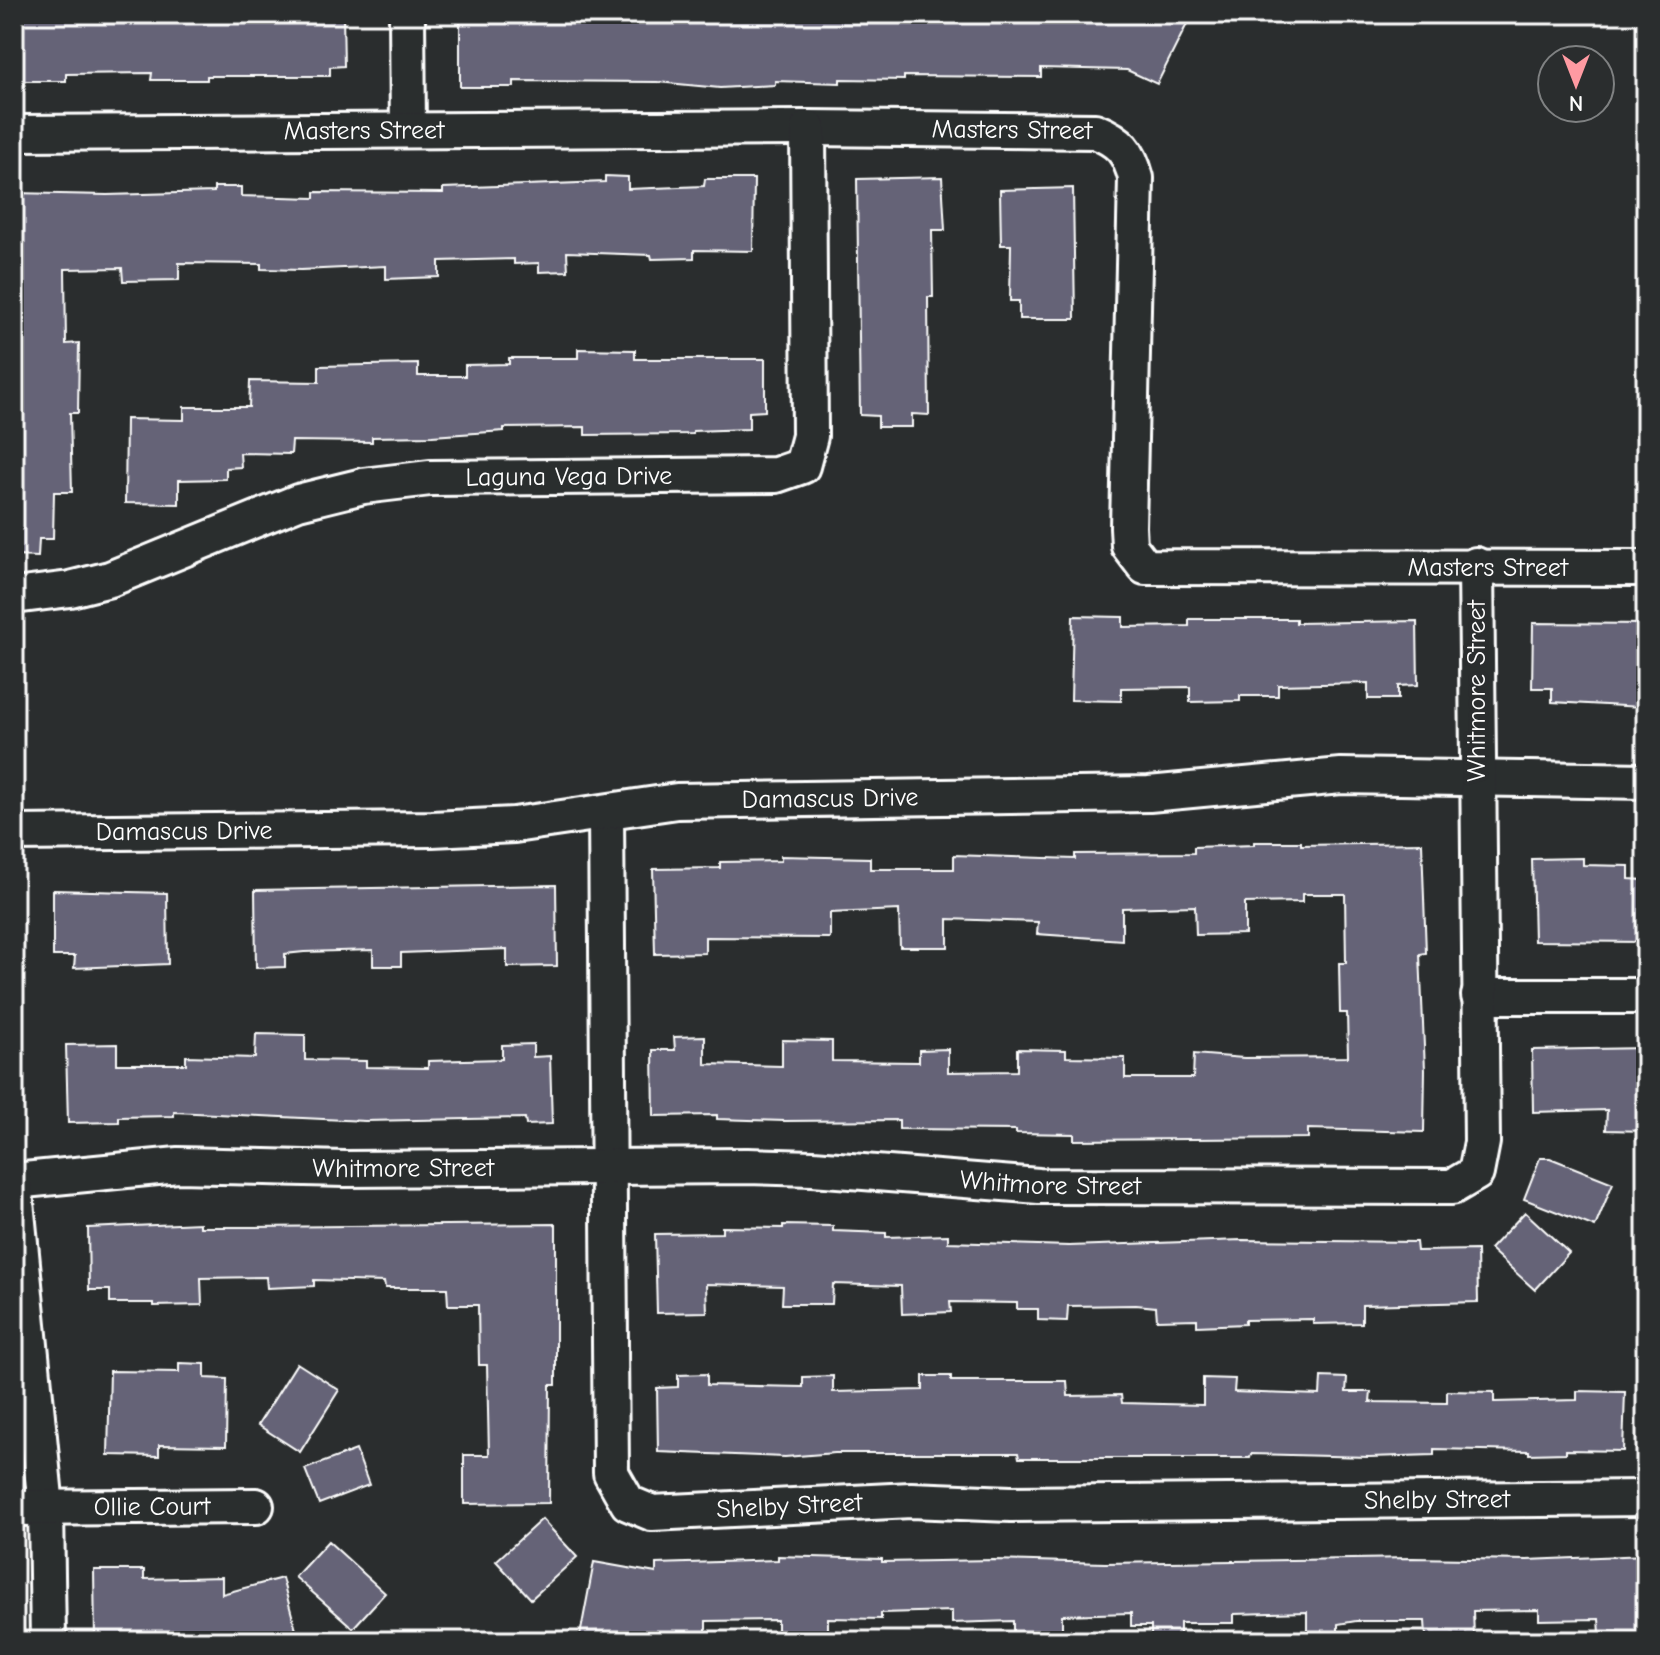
<svg xmlns="http://www.w3.org/2000/svg" width="1660" height="1655" viewBox="0 0 1660 1655" font-family="'Comic Neue',sans-serif">
	<rect width="100%" height="100%" fill="#2a2d2e"/>
	<filter id="ink" filterUnits="userSpaceOnUse"><feTurbulence type="fractalNoise" baseFrequency=".0125" numOctaves="2"/><feDisplacementMap in="SourceGraphic" scale="16" xChannelSelector="R" yChannelSelector="G"/><feConvolveMatrix kernelMatrix="1 2 1 2 8 2 1 2 1" color-interpolation-filters="sRGB"/></filter>
	<g filter="url(#ink)">
		<path fill="#656477" stroke="#fff" stroke-width="2" d="M20 14H343L344 66 330 67V76H207V80H151L152 73 66 74V81H19Z
			M460 14 712 16 1192 14 1157 84 1127 70 1041 68V77L904 76V80L840 79V83L775 81V85L720 88 657 82 514 81V87H460Z
			M605 176 628 177V189L704 186 705 179H754L753 251 694 250V258L652 259 651 255 567 252 568 271 539 272V263L514 264V259L439 261V277L386 279V266L301 270 261 269V264L179 263V280L123 281 122 268 65 269 66 344 79 343 78 413H70L72 492H54L53 539H39L38 557 14 556V193L107 195 214 192V187H241V196L315 198V192L443 193V188L605 182Z
			M942 177 945 230H932L933 297H928L929 415 912 414V427H878V416L860 415 857 179Z
			M1073 188 1075 319H1019V301H1010L1011 245H1001L1000 190Z
			M578 349 635 350V359H765V411L749 412V429L693 431V434L585 435V427L504 428V431L432 436 372 437V442L292 441 291 454 240 453 241 467 226 468V479L179 480V504L125 503 126 419 184 420V407H249L250 381 319 382V366L418 364V376H465V365L509 364V358H578Z
			M1073 616 1123 617V627L1189 626V619H1296V623L1417 621 1418 685 1398 686V699H1368V683L1278 685V696H1240V701L1190 702V687L1121 688V701L1071 700Z
			M1533 623 1646 624V686H1642L1641 707 1552 702V688H1532Z
			M1254 842H1301V845L1422 843 1426 953 1420 954 1425 1070 1424 1132 1308 1129V1138L1074 1140V1134L1016 1133V1130L899 1129V1120L785 1121 717 1119V1115L654 1116 653 1050H675L674 1037 705 1036V1064L782 1066V1040L832 1041V1061L919 1062V1050L948 1049V1072L1017 1071V1049L1066 1050V1057L1125 1058V1078H1193L1194 1054 1244 1058 1348 1057 1347 1013H1340L1339 963H1346L1345 894H1302V902L1245 903V934L1196 935 1195 906 1122 908V940L1037 934 1038 922 948 919V947H900L899 910 830 913V938L705 937V953L655 954 653 869 720 868V862L781 861V856L870 858V869H954V855L1075 859V854L1194 853V847L1254 845Z
			M1583 858V865L1629 866V879L1644 880 1643 942 1534 941 1532 859Z
			M556 885 557 966 507 967V949L401 953V966H373V950L304 952 285 954V967L256 968 255 890Z
			M53 890 167 893 168 964 74 968 75 956H53Z
			M256 1034 305 1035V1060L366 1061V1067L428 1068V1061L502 1059V1045L533 1044V1057L550 1056 552 1124 526 1125 525 1118 365 1121 174 1112V1116L119 1117V1122L68 1123 66 1045 117 1044V1064H186V1056L255 1058Z
			M1646 1048V1131L1606 1130 1607 1110 1533 1112 1532 1050Z
			M1540 1158H1550L1613 1183 1595 1227 1524 1199Z
			M1525 1212 1569 1253 1535 1290 1490 1249Z
			M200 1223V1227H253L556 1224V1385H550L549 1503 464 1504V1455H489L487 1365H479L478 1305H448L447 1288H385L384 1282 314 1280V1286L267 1288 266 1277 201 1278 202 1305 154 1306V1303H110V1290H89L88 1228Z
			M783 1225 833 1226V1231L886 1233V1237L948 1235V1242L1069 1246 1242 1240 1416 1242 1417 1251 1477 1250 1478 1302 1362 1305V1323L1313 1324V1319L1245 1320V1324L1197 1326V1319L1157 1320 1156 1307 1136 1305 1068 1306 1067 1321 1038 1320V1309H1017V1303L950 1302 951 1312 902 1314 901 1286 833 1284 832 1304H782L783 1286 706 1284 707 1312 657 1313 655 1234 722 1233V1227L783 1228Z
			M179 1363 205 1364V1378L227 1379 226 1446 159 1445V1456L108 1455 110 1371 179 1372Z
			M297 1363 339 1390 300 1452 258 1425Z
			M707 1374V1385L803 1387V1377L833 1376V1392L923 1390V1376H951V1381H1067L1068 1396 1121 1395 1122 1403 1203 1405V1378L1235 1379 1234 1392 1320 1395 1321 1377 1347 1378 1346 1392H1371L1370 1402 1447 1403V1391L1494 1392V1402L1577 1400V1391L1625 1392 1623 1451 1566 1450V1453L1529 1454V1451L1434 1449V1455L1369 1457 1251 1454 1250 1458H1019L1018 1453H835L785 1457 658 1452 657 1388 678 1387V1375Z
			M356 1450 369 1485 319 1504 305 1469Z
			M542 1519 577 1557 531 1599 496 1561Z
			M328 1541 385 1593 353 1628 295 1577Z
			M1646 1555V1633L1600 1634 1599 1619 1539 1620V1610L1473 1611 1474 1635 1426 1636 1425 1621H1356L1338 1624V1637H1307V1612L1234 1614V1623H1180V1638L1151 1639V1626H1131V1613L1062 1615V1639L1013 1638V1621L952 1623V1611L881 1613V1619L828 1618V1636L777 1635V1620L706 1621V1641H579L594 1562 656 1573V1564L778 1560V1556L882 1559V1562L994 1560 1105 1563 1412 1558 1527 1560Z
			M94 1570H144V1579L222 1577V1594L282 1578 296 1630 255 1641H95Z"/>
		<g fill="none" stroke-linecap="round" stroke-linejoin="round">
			<defs>
				<g id="street">
					<path d="M407 14 408 130"/>
					<path id="s1" d="M14 133 808 128 1095 131C1120 141 1129 151 1136 178L1128 527 1129 546 1145 567 1646 568"/>
					<path id="s2" d="M14 596 70 589 110 579 298 502 363 486 430 478 776 475 802 466 810 436 808 128"/>
					<path id="s3" d="M606 813 611 1473 628 1503 652 1513 911 1500 1011 1504 1646 1498"/>
					<path id="s4" d="M14 833 432 829 514 825 677 801 1149 794 1341 776 1646 781"/>
					<path d="M1479 996H1646"/>
					<path id="s5" d="M14 1181 178 1165 345 1169 747 1166 813 1168 1039 1186 1452 1187 1476 1173 1482 1142 1476 565"/>
					<path d="M14 1182 46 1508 48 1641"/>
					<path id="s6" d="M14 1508 256 1506"/>
				</g>
			</defs>
			<use href="#street" stroke="#fff" stroke-width="40"/>
			<use href="#street" stroke="#2a2d2e" stroke-width="34"/>
		</g>
	</g>
	<g text-anchor="middle" dominant-baseline="central" stroke-width="8" stroke-linejoin="round" paint-order="stroke">
		<g font-size="26" fill="#fff" stroke="#2a2d2e">
			<text stroke="none"><textPath href="#s1" startOffset="350">Masters Street</textPath></text>
			<text stroke="none"><textPath href="#s1" startOffset="998">Masters Street</textPath></text>
			<text stroke="none"><textPath href="#s2" startOffset="574">Laguna Vega Drive</textPath></text>
			<text stroke="none"><textPath href="#s1" startOffset="1884">Masters Street</textPath></text>
			<text transform="translate(1477 691) rotate(-90)">Whitmore Street</text>
			<text stroke="none"><textPath href="#s4" startOffset="818">Damascus Drive</textPath></text>
			<text stroke="none"><textPath href="#s4" startOffset="170">Damascus Drive</textPath></text>
			<text stroke="none"><textPath href="#s5" startOffset="390">Whitmore Street</textPath></text>
			<text stroke="none"><textPath href="#s5" startOffset="1038">Whitmore Street</textPath></text>
			<text stroke="none"><textPath href="#s3" startOffset="1506">Shelby Street</textPath></text>
			<text stroke="none"><textPath href="#s3" startOffset="858">Shelby Street</textPath></text>
			<text stroke="none"><textPath href="#s6" startOffset="138">Ollie Court</textPath></text>
		</g>
	</g>
	<rect width="1660" height="1655" fill="none" stroke="#2a2d2e" stroke-width="48"/>
	<rect x="24" y="24" width="1612" height="1607" fill="none" stroke="#fff" stroke-width="3" filter="url(#ink)"/>
	<g transform="translate(1576 84) rotate(180)"><circle r="38" fill="#2a2d2e" stroke="#7f8182" stroke-width="2"/>
	<path d="M0-6L14 30L0 20L-14 30Z" fill="#ff9aa2"/>
	<text y="-12" font-size="22" font-weight="bold" text-anchor="middle" fill="#ffffff">N</text>
	</g>
</svg>
